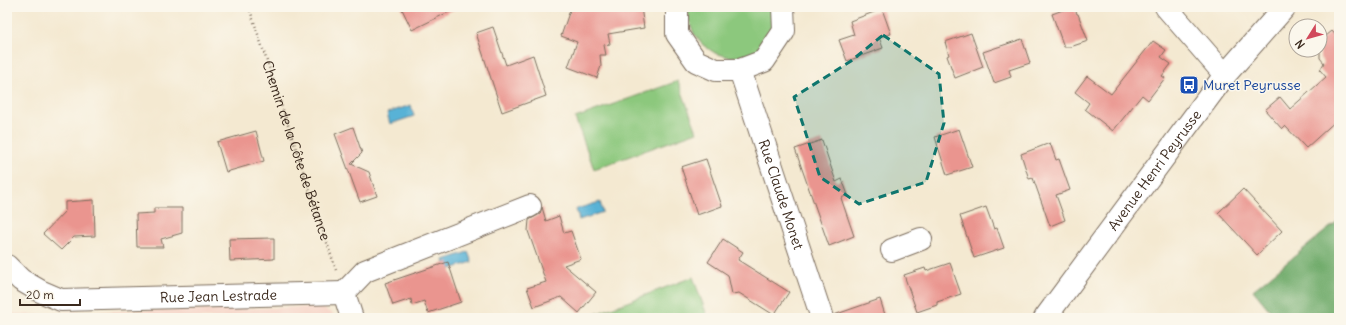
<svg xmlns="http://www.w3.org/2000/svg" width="1346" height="325" viewBox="0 0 1346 325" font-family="Delius,sans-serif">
	<rect width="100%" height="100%" fill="#fbf7ec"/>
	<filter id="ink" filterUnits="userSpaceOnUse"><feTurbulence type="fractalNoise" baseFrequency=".025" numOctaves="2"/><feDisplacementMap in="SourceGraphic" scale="8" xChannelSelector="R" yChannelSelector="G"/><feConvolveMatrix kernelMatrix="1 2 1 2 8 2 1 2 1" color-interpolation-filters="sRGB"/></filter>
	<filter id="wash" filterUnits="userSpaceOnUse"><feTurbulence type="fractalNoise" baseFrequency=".012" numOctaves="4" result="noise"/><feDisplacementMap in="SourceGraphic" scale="16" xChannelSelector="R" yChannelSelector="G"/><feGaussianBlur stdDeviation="0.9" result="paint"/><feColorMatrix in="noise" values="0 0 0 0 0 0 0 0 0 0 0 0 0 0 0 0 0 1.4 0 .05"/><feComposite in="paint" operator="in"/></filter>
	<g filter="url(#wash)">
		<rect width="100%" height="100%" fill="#f4e9d1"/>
		<path fill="#f6d2c5" d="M319 307 332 313 337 318H7V313L36 315 69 312Z"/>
		<path fill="#8cc87d" stroke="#64794e" d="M688 7H779L777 26 758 50 744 56 729 57 715 53 703 45 694 34 689 20Z
			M678 81 697 132 594 169 575 118Z
			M693 277 708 318H594L593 315Z"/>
		<path fill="#71ac6c" stroke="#566b45" d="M1339 220V318H1276L1253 290Z"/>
		<path fill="#58b2d6" stroke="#4a6e7a" d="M411 105 414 116 390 124 387 113Z
			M600 202 603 212 579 220 576 209Z
			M468 252 472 262 447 270 444 260Z"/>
		<g id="blocks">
			<path fill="#ea958f" d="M401 7H459L412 30Z
				M571 7H641L644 28 608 34 610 44 604 45 606 55H600L601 66 597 78 568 67 577 42 561 36Z
				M1071 7H1074L1077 14H1078L1088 41 1070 47H1064L1052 14Z
				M882 9 891 34 879 37 883 48 847 61 839 40 854 35 850 21Z
				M493 27 506 65 533 55 546 96 502 112 476 33Z
				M1332 31 1339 39V118L1306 148 1285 126 1282 129 1265 110 1280 97 1290 109 1326 77 1320 70 1324 63 1320 58V41Z
				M971 33 983 67 955 78 947 56 949 55 945 42Z
				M1022 39 1030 63 1009 70 1011 77 994 83 983 52Z
				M1153 41 1166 50 1161 57 1171 64 1162 76 1165 78 1148 100 1142 95 1113 131 1085 109 1089 103 1075 92 1087 76 1111 94Z
				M353 127 362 153 351 164 369 172 377 196 360 202 335 134Z
				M959 129 972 167 947 175 935 137Z
				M256 131 264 161 226 172 217 142Z
				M822 140 836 182 842 179 848 195 841 198 854 236 829 246 795 149Z
				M1050 143 1056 160 1059 159 1070 190 1056 195 1065 220 1050 226 1033 178 1029 179 1021 154Z
				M706 159 722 206 697 215 681 167Z
				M1243 189 1282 231 1257 255 1218 213Z
				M94 200 95 236 74 237 61 250 43 234 65 211V202Z
				M542 207 546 221 559 216 564 233 571 231 581 259 564 265 596 292 579 313 561 297 534 307 527 288 546 282 528 231 529 220 540 214Z
				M986 207 994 229 997 228 1004 248 974 258 960 216Z
				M154 208H182V233L161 239 163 247H137L136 214 154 213Z
				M274 238V259L230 261 229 239Z
				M723 239 743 252 738 260 789 292 774 315 739 293 732 294 728 275 708 262Z
				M448 262 461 302 428 313 424 301 412 305 411 299 393 305 385 283Z
				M950 263 961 294 937 302V305L917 312 904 275 925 268 926 271Z
				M880 299 886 318H834V315Z"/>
		</g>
	</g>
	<g filter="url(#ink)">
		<use href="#blocks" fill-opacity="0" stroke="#7c6d5d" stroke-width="1"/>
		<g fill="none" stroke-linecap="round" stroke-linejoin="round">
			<defs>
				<g id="minor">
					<path d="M677 7V34L696 61 716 70H740L764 61 784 31 783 7"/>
					<path d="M1166 7 1225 75"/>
					<path id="s2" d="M740 70 822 318"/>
					<path d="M892 250 921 239"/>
					<path id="s3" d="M7 266 21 280 40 291 61 300 344 293"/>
					<path d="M344 293 365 271 530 206"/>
					<path d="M344 293 352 318"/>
					<path id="s4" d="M1045 318 1225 75 1285 7"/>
				</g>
			</defs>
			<use href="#minor" stroke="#7c6d5d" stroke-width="24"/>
			<path stroke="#7c6d5d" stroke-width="2.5" stroke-dasharray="1 3" stroke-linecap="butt" id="s1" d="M249 7 336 270"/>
			<use href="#minor" stroke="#fff" stroke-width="22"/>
		</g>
	</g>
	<path fill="#0f766e" fill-opacity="0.2" stroke="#0f766e" stroke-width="3" stroke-dasharray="8 5" stroke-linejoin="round" d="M883 35 939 74 944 123 926 182 859 204 820 177 794 97 851 61Z"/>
	<defs>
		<symbol id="bus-square" viewBox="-11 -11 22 22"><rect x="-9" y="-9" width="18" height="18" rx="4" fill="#1a4fb4" stroke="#fbf7ec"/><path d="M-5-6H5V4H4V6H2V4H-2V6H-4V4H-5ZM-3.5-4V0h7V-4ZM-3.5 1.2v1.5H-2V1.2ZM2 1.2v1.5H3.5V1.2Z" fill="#fff"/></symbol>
	</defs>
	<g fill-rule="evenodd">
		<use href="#bus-square" x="1178" y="74" width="22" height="22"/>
	</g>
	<g text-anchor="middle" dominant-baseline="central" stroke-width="3" stroke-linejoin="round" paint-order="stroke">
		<g font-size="14" fill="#164399" stroke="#fbf7ec" text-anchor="start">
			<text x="1203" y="85">Muret Peyrusse</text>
		</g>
		<g font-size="14" fill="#3b2a1e" stroke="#fbf7ec">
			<text stroke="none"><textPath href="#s1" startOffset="151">Chemin de la Côte de Bétance</textPath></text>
			<text stroke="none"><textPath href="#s4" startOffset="184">Avenue Henri Peyrusse</textPath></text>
			<text stroke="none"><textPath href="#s2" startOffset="131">Rue Claude Monet</textPath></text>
			<text stroke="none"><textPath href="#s3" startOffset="222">Rue Jean Lestrade</textPath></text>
		</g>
	</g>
	<rect width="1346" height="325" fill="none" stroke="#fbf7ec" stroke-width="24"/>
	<g transform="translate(1308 38) rotate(233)"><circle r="19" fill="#fbf7ec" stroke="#aea59a"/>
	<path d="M0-3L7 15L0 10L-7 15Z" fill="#d1495b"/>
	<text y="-6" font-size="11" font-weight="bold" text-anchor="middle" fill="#3b2a1e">N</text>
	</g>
	<path d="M20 299v6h60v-6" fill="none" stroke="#3b2a1e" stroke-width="2"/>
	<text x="26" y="299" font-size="12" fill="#3b2a1e" stroke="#fbf7ec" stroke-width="3" paint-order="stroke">20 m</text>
</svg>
